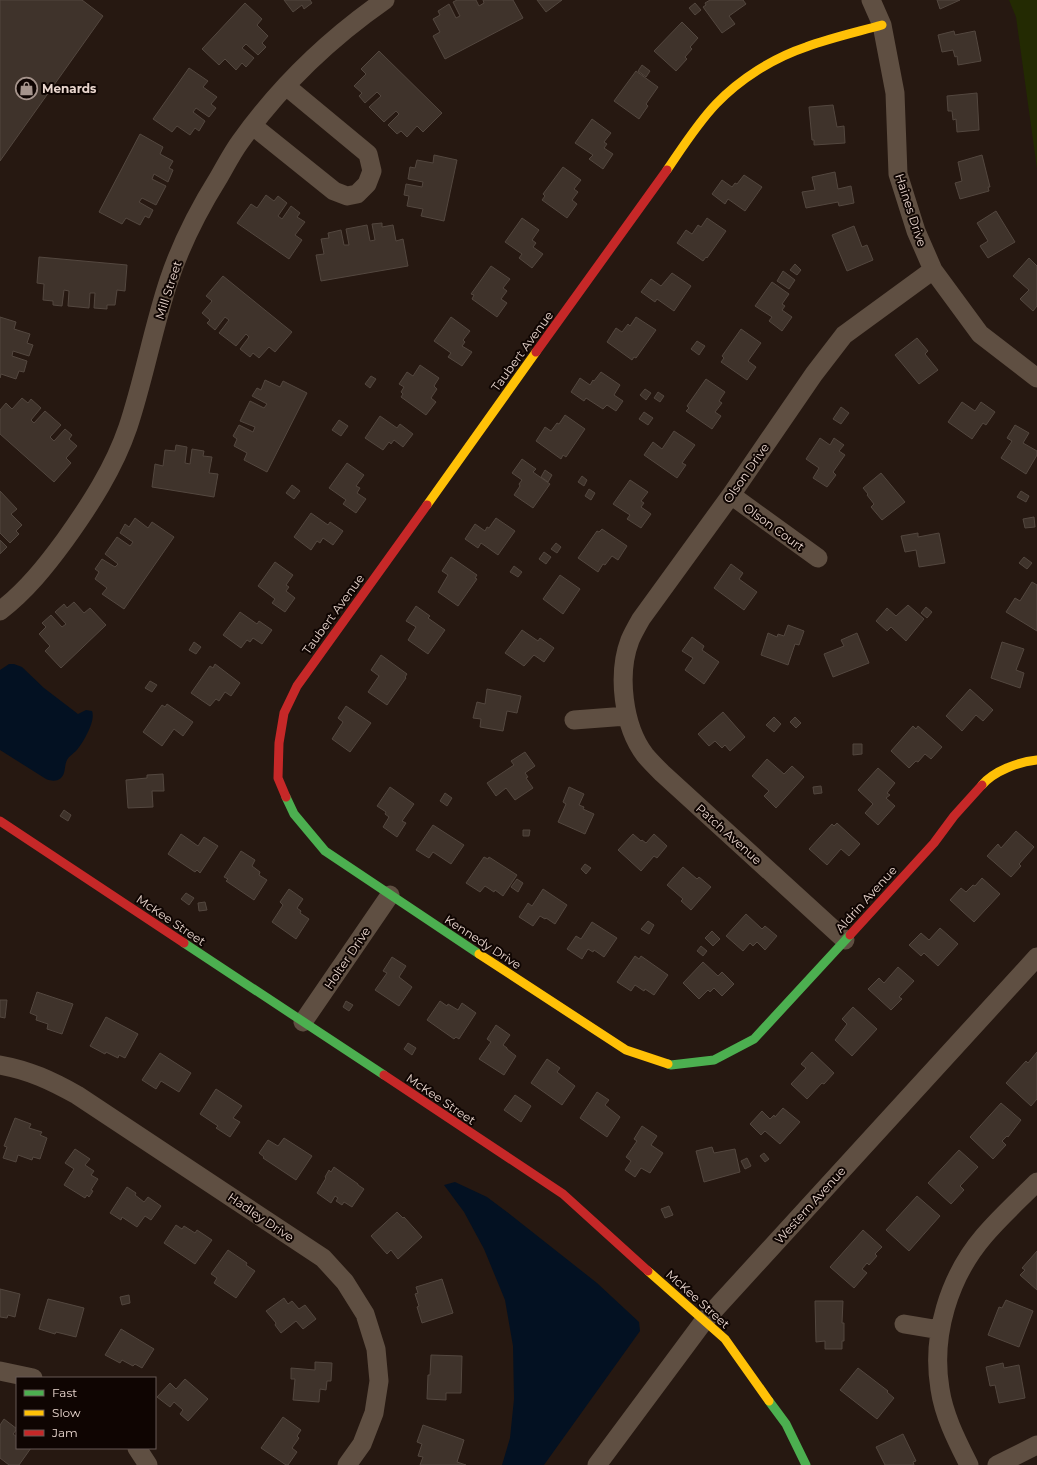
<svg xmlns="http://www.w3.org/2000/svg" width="1037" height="1465" viewBox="0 0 1037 1465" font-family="Montserrat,sans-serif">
	<rect width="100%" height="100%" fill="#261811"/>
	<path fill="#232a02" d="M1009 0H1037V169L1016 17Z"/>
	<path fill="#031122" d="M9 664H14L22 667 44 688 78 714 86 710 92 711C96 721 83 743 76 751 73 754 69 756 67 760 64 766 66 773 61 778 56 782 51 781 46 779L0 750V670Z
		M455 1182 487 1197 507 1212 597 1283 639 1322 640 1331 544 1465H502L510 1438 514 1399 513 1346 505 1300 484 1249 464 1212 444 1185Z"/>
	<path fill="#3f332b" stroke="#53473f" d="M0 0H82L103 16 0 161Z
		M284 0H310L312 3 304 9 302 5 293 12Z
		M457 0H476L479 6 484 3 483 0H513L523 18 445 59 433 36 440 32 433 19 440 15 438 11 449 4 456 18 460 16 453 2Z
		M537 0H562L546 12Z
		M710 0H743L746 4 729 16 735 24 722 33 703 7 706 5 705 3Z
		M937 0H960L940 9Z
		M245 3 262 19 257 25 268 36 262 43 266 47 258 55 246 44 242 48 254 58 246 67 242 63 236 70 225 59 219 65 202 49Z
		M695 3 701 10 695 15 689 8Z
		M682 22 698 38 690 47 692 49 685 57 687 59 676 71 654 51Z
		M954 31 955 35 975 31 981 61 958 65 957 56 955 57 953 50 942 52 938 35Z
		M379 51 442 113 423 132 417 126 407 137 401 131 397 134 388 125 399 114 396 111 384 122 369 107 381 96 377 92 365 103 359 96 362 93 354 86 366 74 361 69Z
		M642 65 650 71 646 77 638 71Z
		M189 68 208 81 203 87 217 97 211 104 216 108 209 117 196 108 193 112 205 121 199 131 195 128 190 135 177 126 172 132 153 119Z
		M636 71 658 87 646 104 648 106 639 119 614 101Z
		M977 93 979 130 957 132 956 119 953 120 952 111H948L947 96Z
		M833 105 837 127 844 126 845 143 814 145V140H812L809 107Z
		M592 119 611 133 604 142 607 144 604 148 613 154 603 169 589 159 593 155 575 143Z
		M140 134 163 147 160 154 173 161 169 168 173 170 168 182 154 174 152 179 166 186 156 205 142 198 139 202 153 210 149 218 145 216 140 225 126 218 122 224 99 212Z
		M434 155 457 160 444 221 421 216 423 209 407 206 409 196 404 195 406 184 422 187 423 182 408 179 410 167 415 168 417 160 433 163Z
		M982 155 990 187H988L989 191 960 199 955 183 962 181 958 162Z
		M563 167 581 180 574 189 578 192 572 200 577 204 567 218 542 200 545 196 543 194Z
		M835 172 838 189 851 186 854 203 839 206 838 202 806 208 802 192 815 190 812 177Z
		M744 175 762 187 745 211 728 199 725 204 712 194 722 180 732 187 735 183 737 184Z
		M266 195 274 201 278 196 287 203 278 216 282 219 291 206 300 213 297 217 305 222 295 235 302 240 289 259 237 223 251 204 257 208Z
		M996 211 1015 242 988 258 980 246 988 241 977 223Z
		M522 218 539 230 532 240 536 243 533 247 543 254 532 268 519 258 522 254 505 242Z
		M707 218 726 231 707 258 706 257 703 261 677 243 686 230 692 234 698 225 701 227Z
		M382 223V227L393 225 396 241 403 239 408 266 321 281 316 255 324 254 321 239 329 238 328 233 341 230 344 245H349L346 229 367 225 370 241 375 240 372 224Z
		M854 226 862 247 867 245 873 260 847 271 832 235Z
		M39 257 127 265 125 291 117 290 115 305H107V309L94 308 95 293H90L89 308 68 306 69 291 64 290 62 306 53 305V301L43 300 44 284 37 283Z
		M1029 258 1037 266V306L1033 311 1020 299 1029 290 1013 276Z
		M795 264 801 270 797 275 790 270Z
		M491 266 510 279 503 288 507 291 501 299 507 303 497 317 472 299 474 295 471 294Z
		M783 271 795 280 789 289 777 281Z
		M672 273 691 286 674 311 657 299 655 302 641 292 651 279 661 286Z
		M223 276 292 332 275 352 269 347 259 358 253 353 250 357 240 349 249 337 246 334 236 346 219 333 229 320 225 317 215 330 207 323 210 320 202 313 212 301 206 296Z
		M772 282 789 294 782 304 785 306 782 310 792 317 782 331 769 321 772 317 755 306Z
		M0 317 16 322 14 329 30 334 27 343 33 345 29 356 13 351 12 356 27 361 24 372 19 371 16 379 1 374 0 378Z
		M451 317 470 331 463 340 465 342 462 346 472 352 462 366 448 357 451 353 434 341Z
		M636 317 656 330 636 358 634 357 632 360 607 342 616 328 622 332 628 324 630 326Z
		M741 329 761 343 748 361 756 367 747 380 721 362 724 358 722 356Z
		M917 338 928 351 925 354 938 370 919 384 895 355Z
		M697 341 705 346 699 355 691 349Z
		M420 365 439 378 434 386 437 389 431 398 436 402 426 415 401 397 403 394 401 392 404 387 399 384 407 372 413 376Z
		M601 372 620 385 614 395 623 401 616 411 607 405 603 409 586 398 584 401 571 392 580 378 590 385 593 380 594 381Z
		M371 376 376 379 370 388 365 384Z
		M706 379 725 392 719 401 722 403 715 412 721 416 712 429 686 411 689 408 687 406Z
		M265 380 280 387 283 381 307 393 267 472 244 460 247 453 234 446 237 439 233 436 239 425 253 432 255 427 240 421 250 401 264 408 267 404 252 396 257 388 261 390Z
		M645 389 651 393 646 400 640 395Z
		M658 392 664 396 660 402 654 398Z
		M22 398 28 403 31 399 41 408 31 420 34 423 45 411 61 425 50 437 54 441 65 429 72 435 69 439 77 446 66 458 71 463 54 482 0 434V410L6 403 12 409Z
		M962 402 975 411 981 402 995 412 986 425 983 423 972 439 948 422Z
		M841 407 849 413 841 424 833 419Z
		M644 412 653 418 648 425 639 419Z
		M565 415 585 429 566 457 563 455 561 459 536 441 545 427 551 431 557 423 559 424Z
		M380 416 397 428 400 424 413 434 403 447 394 440 391 444 389 442 383 450 365 438Z
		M339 420 348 426 341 436 332 430Z
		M1015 425 1029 433 1023 443 1037 451V455L1026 474 1001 458 1012 441 1007 438Z
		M674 431 695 445 682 463 686 465 677 478 644 455 653 442 662 449Z
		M820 438 830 445 834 438 844 445 839 451 845 455 833 472 836 475 827 487 813 478 819 468 806 459Z
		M176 445 187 447 185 463 190 464 192 449 204 451 203 456 212 457 209 473 218 474 214 497 152 487 155 464 163 466 165 450 175 451Z
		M522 459 536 469 533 472 550 484 533 508 514 495 520 486 519 484 522 480 512 473Z
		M347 463 364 475 356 486 360 488 357 493 366 499 356 513 343 504 346 500 329 488Z
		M545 470 552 475 548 482 541 477Z
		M881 473 905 502 882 520 871 507 874 504 867 495 868 494 863 488Z
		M582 476 587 480 584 486 578 482Z
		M630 480 648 492 641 501 644 503 641 507 651 514 641 528 627 519 630 515 613 504Z
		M292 485 300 491 294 499 286 493Z
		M589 489 595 493 591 500 585 496Z
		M0 491 17 509 11 514 22 525 16 531 19 534 10 543 0 533Z
		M1021 491 1029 496 1026 502 1017 497Z
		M311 513 328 525 330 522 343 531 333 545 323 538 320 543 317 541 311 550 294 537Z
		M1034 517 1035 527 1025 528 1023 519Z
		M135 518 148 528 152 522 174 537 124 609 102 594 107 588 95 579 99 572 95 569 102 559 115 567 118 564 105 554 117 537 130 546 133 542 120 533 125 524 129 527Z
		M496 518 515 531 498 555 481 543 478 548 465 539 475 524 485 531 487 527 489 528Z
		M602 529 627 546 618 560 612 556 605 565 603 564 598 572 578 558 597 531 599 532Z
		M918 533V537L939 533 945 563 919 567 916 550 905 552 901 536Z
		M0 540 7 547 0 554Z
		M556 543 561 547 557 553 551 549Z
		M544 552 551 557 546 564 539 559Z
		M451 557 477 575 475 578 477 579 458 606 438 592 448 575 442 571Z
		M1024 557 1032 563 1027 569 1019 563Z
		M275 562 293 575 286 585 289 587 286 591 295 598 285 612 272 603 275 599 258 586Z
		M731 564 743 573 739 579 757 592 744 610 714 588Z
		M514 566 522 572 518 577 510 572Z
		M560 575 580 589 563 614 543 599Z
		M1032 582 1037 585V631L1006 612 1015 598 1020 601Z
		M74 602 84 613 90 608 106 625 61 668 45 651 50 646 39 634 46 627 42 623 51 615 62 627 66 624 55 612 64 604 67 608Z
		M908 605 924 619 906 641 891 627 887 631 876 621 887 608 896 616Z
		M416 606 430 616 428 618 445 630 428 654 408 640 416 627 406 621Z
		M926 607 932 612 927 618 921 613Z
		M240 612 257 624 259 621 272 630 262 644 253 638 250 642 247 640 241 648 223 635Z
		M788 625 804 631 799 645 795 644 788 665 761 655 768 633 777 637 778 634 784 636Z
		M522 630 538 641 540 638 554 648 544 662 534 655 524 666 505 653Z
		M857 633 869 663 833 677 824 654 844 646 841 640Z
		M692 637 704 646 702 650 719 662 704 684 685 670 693 658 682 651Z
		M194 642 201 647 196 654 189 650Z
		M1002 642 1024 649 1016 670 1024 673 1020 688 991 678Z
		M381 655 407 674 405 677 406 678 387 705 368 692 379 676 371 670Z
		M215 664 240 683 231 696 225 692 219 701 216 699 210 706 191 693 210 666 213 668Z
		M150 681 157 685 152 692 145 688Z
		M487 689 521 696 517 713 507 711 503 731 480 727 481 719 473 718 477 702 485 704Z
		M970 689 993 710 983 721 976 715 962 731 946 716Z
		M167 704 193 722 183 736 174 729 162 746 143 732 162 705 165 707Z
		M346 706 371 723 350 752 332 739 343 722 338 718Z
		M723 712 745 737 730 751 725 745 722 748 715 741 709 746 698 734Z
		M774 717 781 724 774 732 766 725Z
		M795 717 801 723 796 728 790 722Z
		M913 726 916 729 918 726 942 747 931 759 925 754 918 762 916 761 909 768 891 751Z
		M853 744H862V754L853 755Z
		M525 752 535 766 525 773 528 777 526 778 533 788 515 800 506 788 496 796 487 783 514 765 511 761Z
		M767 759 784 774 792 766 804 777 776 808 764 796 769 791 752 776Z
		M878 768 895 783 887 793 890 795 886 798 895 806 878 825 865 813 873 804 858 790Z
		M163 774 164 791H152L153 807 128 808 126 780 147 778V775Z
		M821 786 822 793 814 794 813 787Z
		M390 787 414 804 402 821 406 823 397 837 383 827 389 817 385 814 386 812 377 806Z
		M569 787 584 794 579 805 584 807 583 809 594 814 585 834 558 822 566 804 563 802Z
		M445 793 452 798 447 806 440 801Z
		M64 810 71 815 68 821 60 816Z
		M837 823 860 844 849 856 841 849 827 865 809 849 832 824 834 826Z
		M433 825 464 845 451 864 433 852 429 858 416 850Z
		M523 830H530L529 836H523Z
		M1016 831 1034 847 1019 864 1021 866 1011 877 987 856 998 844 1001 848Z
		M181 834 198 846 204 837 218 846 200 873 197 870 195 872 168 854Z
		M633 834 641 841 642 840 646 843 654 834 667 846 657 858 654 856 641 871 618 850Z
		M241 851 255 860 252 866 260 872 259 875 267 880 254 900 226 881 228 879 224 877Z
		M484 857 488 859 489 857 517 875 503 896 495 890 494 892 485 886 480 892 466 883Z
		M585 864 591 868 586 874 581 869Z
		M683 867 697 879 699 877 711 887 691 910 681 901 683 899 667 885Z
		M982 878 1000 894 974 922 950 900 961 888 966 892 973 885 975 886Z
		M517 879 523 883 518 892 511 887Z
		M289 889 303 899 297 908 301 911 300 913 309 919 296 939 272 922 283 905 280 902Z
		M543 889 567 905 555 924 546 918 545 919 540 916 533 926 519 917 528 903 532 906Z
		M186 893 194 898 189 905 181 899Z
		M205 902 207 910 199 911 198 903Z
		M746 914 762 929 765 926 777 936 765 950 757 942 753 946 750 943 743 951 726 936Z
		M648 921 654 925 649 934 641 929Z
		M592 922 617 938 604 957 594 950 593 952 588 949 582 959 567 949 576 936 581 939Z
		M940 928 958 944 938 966 924 953 921 956 909 945 921 933 929 940Z
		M712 931 720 939 713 946 705 938Z
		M701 946 707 951 703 956 697 951Z
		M635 956 639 959 641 956 668 975 654 995 645 989 644 991 635 985 631 991 617 982Z
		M392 957 406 966 399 977 412 987 399 1006 375 990 387 973 383 971Z
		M703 962 718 976 722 972 734 984 722 996 714 988 710 992 708 990 699 999 683 983Z
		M898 967 914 981 899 997 902 999 891 1010 868 989 879 978 884 983Z
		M37 992 73 1004 62 1034 47 1029 48 1024 36 1020 37 1016 30 1013Z
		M0 1000H7L5 1018 0 1017Z
		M346 1001 353 1005 349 1011 343 1007Z
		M440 1001 447 1006 448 1004 458 1010 462 1003 476 1013 459 1039 456 1037 454 1039 427 1020Z
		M853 1007 877 1029 852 1056 835 1040 847 1024 842 1019Z
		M106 1017 138 1034 125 1058 119 1055 118 1058 106 1052 105 1054 90 1046Z
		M496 1025 510 1035 503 1045 507 1048V1049L516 1056 504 1075 479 1059 491 1042 487 1039Z
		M408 1043 416 1048 412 1055 404 1049Z
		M812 1052 834 1073 824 1084 822 1083 807 1099 791 1084 806 1068 801 1064Z
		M1037 1052V1099L1031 1106 1006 1083 1026 1061 1028 1063Z
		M160 1053 191 1073 179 1092 161 1081 156 1089 142 1080Z
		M547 1059 560 1068 557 1072 575 1086 562 1105 531 1083Z
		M216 1089 242 1106 233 1118 240 1122 230 1137 216 1128 218 1126 200 1114Z
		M597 1092 609 1100 605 1105 620 1117 607 1137 580 1118Z
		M515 1095 531 1106 521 1122 504 1110Z
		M1001 1103 1021 1120 1008 1137 1007 1136 1002 1141 1006 1145 993 1159 970 1137Z
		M783 1108 800 1122 780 1144 765 1131 761 1135 750 1124 762 1111 770 1119 774 1115 775 1117Z
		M15 1118 31 1124 29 1128 42 1132 40 1135 47 1138 40 1159 33 1157 32 1160 18 1155 16 1162 3 1158 7 1147 4 1146Z
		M642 1126 657 1136 651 1145 663 1153 650 1173 641 1168 635 1177 625 1170 631 1161 626 1157 637 1141 634 1139Z
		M284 1138 312 1156 296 1180 263 1158 264 1157 259 1153 268 1140 278 1146Z
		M712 1147 714 1153 735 1149 740 1172 704 1182 696 1151Z
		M75 1149 90 1159 85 1165 94 1171 91 1175 98 1179 91 1190 93 1191 89 1197 87 1195 85 1198 64 1185 74 1169 65 1163Z
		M959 1150 978 1167 960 1186 964 1190 951 1204 928 1183Z
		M764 1153 769 1159 765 1162 760 1156Z
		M747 1158 751 1166 745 1169 741 1161Z
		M334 1167 358 1184V1185L364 1189 352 1207 344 1202 342 1205 336 1201 338 1198 335 1196 331 1203 317 1193 326 1178 325 1177 329 1170 331 1172Z
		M127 1187 136 1193 135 1195 144 1202 148 1197 161 1206 151 1220 145 1216 137 1227 122 1217 121 1220 110 1213Z
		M917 1196 940 1216 909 1251 886 1230Z
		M669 1206 673 1215 665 1218 661 1209Z
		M397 1212 403 1218 404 1217 422 1237 398 1259 391 1250 387 1254 371 1236Z
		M176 1225 182 1229 184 1226 195 1233 197 1230 212 1240 195 1264 164 1243Z
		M863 1230 882 1247 875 1254 877 1256 869 1265 867 1263 862 1269 867 1273 854 1288 830 1267Z
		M228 1250 247 1263 246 1265 255 1271 236 1298 214 1283 217 1278 211 1274Z
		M1037 1251V1290L1020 1275 1025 1270 1022 1268Z
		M442 1279 453 1313 422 1323 417 1307 419 1306 415 1294 418 1293 416 1287Z
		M0 1289 20 1294 15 1317 8 1315 7 1318 0 1317Z
		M129 1295 130 1303 122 1305 120 1297Z
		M284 1298 288 1304 292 1301 299 1309 305 1305 316 1319 303 1329 296 1321 281 1333 275 1325 276 1323 266 1311Z
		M48 1299 84 1308 76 1337 56 1332 55 1334 39 1329Z
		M1006 1300 1033 1311 1019 1347 988 1335 999 1307 1002 1308Z
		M815 1301H843L842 1323H844V1341H842V1349H825V1341L816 1342Z
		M121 1329 154 1349 142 1368 135 1364 133 1366 122 1360 120 1363 105 1355Z
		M431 1355 462 1356 461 1393H446V1400L427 1399 428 1375H430Z
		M315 1362 332 1363 331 1381H327L326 1390 320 1389 319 1402 293 1400 295 1379H291V1368L315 1370Z
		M1003 1363 1004 1368 1019 1365 1025 1398 999 1403 995 1385 990 1386 986 1367Z
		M858 1368 888 1391 887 1392 894 1398 877 1419 840 1390Z
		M185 1379 208 1399 188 1421 180 1414 183 1410 174 1402 170 1407 157 1397 170 1383 176 1389Z
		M283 1417 301 1430 297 1436 299 1438 292 1448 297 1452 288 1465H286L261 1448Z
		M4 1419 17 1429 13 1434 17 1437V1448H31L19 1465H9L0 1458V1425Z
		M423 1425 464 1440 457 1462 466 1465H420L423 1457 418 1456 422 1444 417 1442Z
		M903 1434 916 1461 913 1462 914 1465H885L876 1447Z"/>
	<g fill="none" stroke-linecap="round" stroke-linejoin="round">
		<path stroke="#5f4f42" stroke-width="19" d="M871 0 882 25 895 93 898 174 916 231 933 270 980 334 1037 378
			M253 126 334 191 347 196 357 194 367 184 372 171 368 154 286 86
			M731 495 818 558
			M0 611C26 591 46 566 65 540 90 505 114 468 128 427 144 379 153 328 169 280 181 244 199 209 219 177 226 165 232 153 240 142 280 86 329 39 385 0
			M574 720 627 716
			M845 940 662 773C656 767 650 761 645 755 623 726 617 674 630 640 633 633 637 626 641 619L731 495 814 374 844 335 933 270
			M303 1022 390 895
			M0 1065C29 1070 52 1081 77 1095L323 1258 345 1282 365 1314 376 1349 379 1381 374 1413 362 1444 347 1465
			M904 1324 940 1330
			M0 1371 33 1378
			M137 1448 148 1465
			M597 1465 704 1321 1037 957
			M969 1465C957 1441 944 1416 940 1389 931 1335 949 1277 984 1236 1000 1217 1019 1200 1037 1182
			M997 1465 1037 1445"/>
		<path stroke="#4caf50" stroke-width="9" d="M286 797 294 814 325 851 479 954
			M184 943 384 1075
			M668 1064 671 1065 714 1060 754 1039 850 935
			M769 1401 786 1424 806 1465"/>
		<path stroke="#ffc107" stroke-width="9" d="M667 170C682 148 697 124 716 104 740 79 773 58 806 47 830 38 857 32 882 25
			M427 505 536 352
			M982 785C994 771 1018 762 1037 760
			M479 954 626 1050 668 1064
			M648 1271 725 1339 769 1401"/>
		<path stroke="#c62828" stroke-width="9" d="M536 352 667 170
			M286 797 278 778 279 743 284 713 297 686 427 505
			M0 821 184 943
			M850 935 934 843 954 816 982 785
			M384 1075 563 1194 648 1271"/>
	</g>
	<defs>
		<symbol id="shop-ring" viewBox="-11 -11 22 22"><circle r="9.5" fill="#0f0502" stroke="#a5948c" stroke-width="1.5"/><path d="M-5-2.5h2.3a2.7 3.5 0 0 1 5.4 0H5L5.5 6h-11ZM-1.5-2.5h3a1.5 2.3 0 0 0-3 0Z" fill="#a5948c"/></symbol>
	</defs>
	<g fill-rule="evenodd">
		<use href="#shop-ring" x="14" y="76" width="25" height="25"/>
	</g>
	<g text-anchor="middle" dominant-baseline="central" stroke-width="4" stroke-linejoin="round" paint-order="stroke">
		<g font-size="12" font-weight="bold" fill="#e9d6ce" stroke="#0f0502" text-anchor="start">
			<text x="42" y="88">Menards</text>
		</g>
		<g font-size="12" fill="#e9d6ce" stroke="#0f0502">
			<text transform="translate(911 210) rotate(72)">Haines Drive</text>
			<text transform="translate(168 290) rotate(-72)">Mill Street</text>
			<text transform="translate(522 351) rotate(-54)">Taubert Avenue</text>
			<text transform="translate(746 473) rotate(-55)">Olson Drive</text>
			<text transform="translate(774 527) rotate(36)">Olson Court</text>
			<text transform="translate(333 614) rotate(-54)">Taubert Avenue</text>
			<text transform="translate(729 834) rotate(42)">Patch Avenue</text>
			<text transform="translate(866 899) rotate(-48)">Aldrin Avenue</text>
			<text transform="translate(171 920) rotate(34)">McKee Street</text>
			<text transform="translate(483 942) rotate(33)">Kennedy Drive</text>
			<text transform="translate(347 958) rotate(-56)">Holter Drive</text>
			<text transform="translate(441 1099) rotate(34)">McKee Street</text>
			<text transform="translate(810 1205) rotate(-48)">Western Avenue</text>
			<text transform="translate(261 1217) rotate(34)">Hadley Drive</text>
			<text transform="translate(698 1299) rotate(42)">McKee Street</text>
		</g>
	</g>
	<rect x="16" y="1377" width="140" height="72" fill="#0f0502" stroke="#665954"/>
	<rect x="24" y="1390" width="20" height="6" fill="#4caf50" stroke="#665954"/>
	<text x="52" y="1397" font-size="12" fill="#e9d6ce">Fast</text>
	<rect x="24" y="1410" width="20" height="6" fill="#ffc107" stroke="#665954"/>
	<text x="52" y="1417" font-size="12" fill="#e9d6ce">Slow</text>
	<rect x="24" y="1430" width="20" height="6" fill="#c62828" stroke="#665954"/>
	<text x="52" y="1437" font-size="12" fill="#e9d6ce">Jam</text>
</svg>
